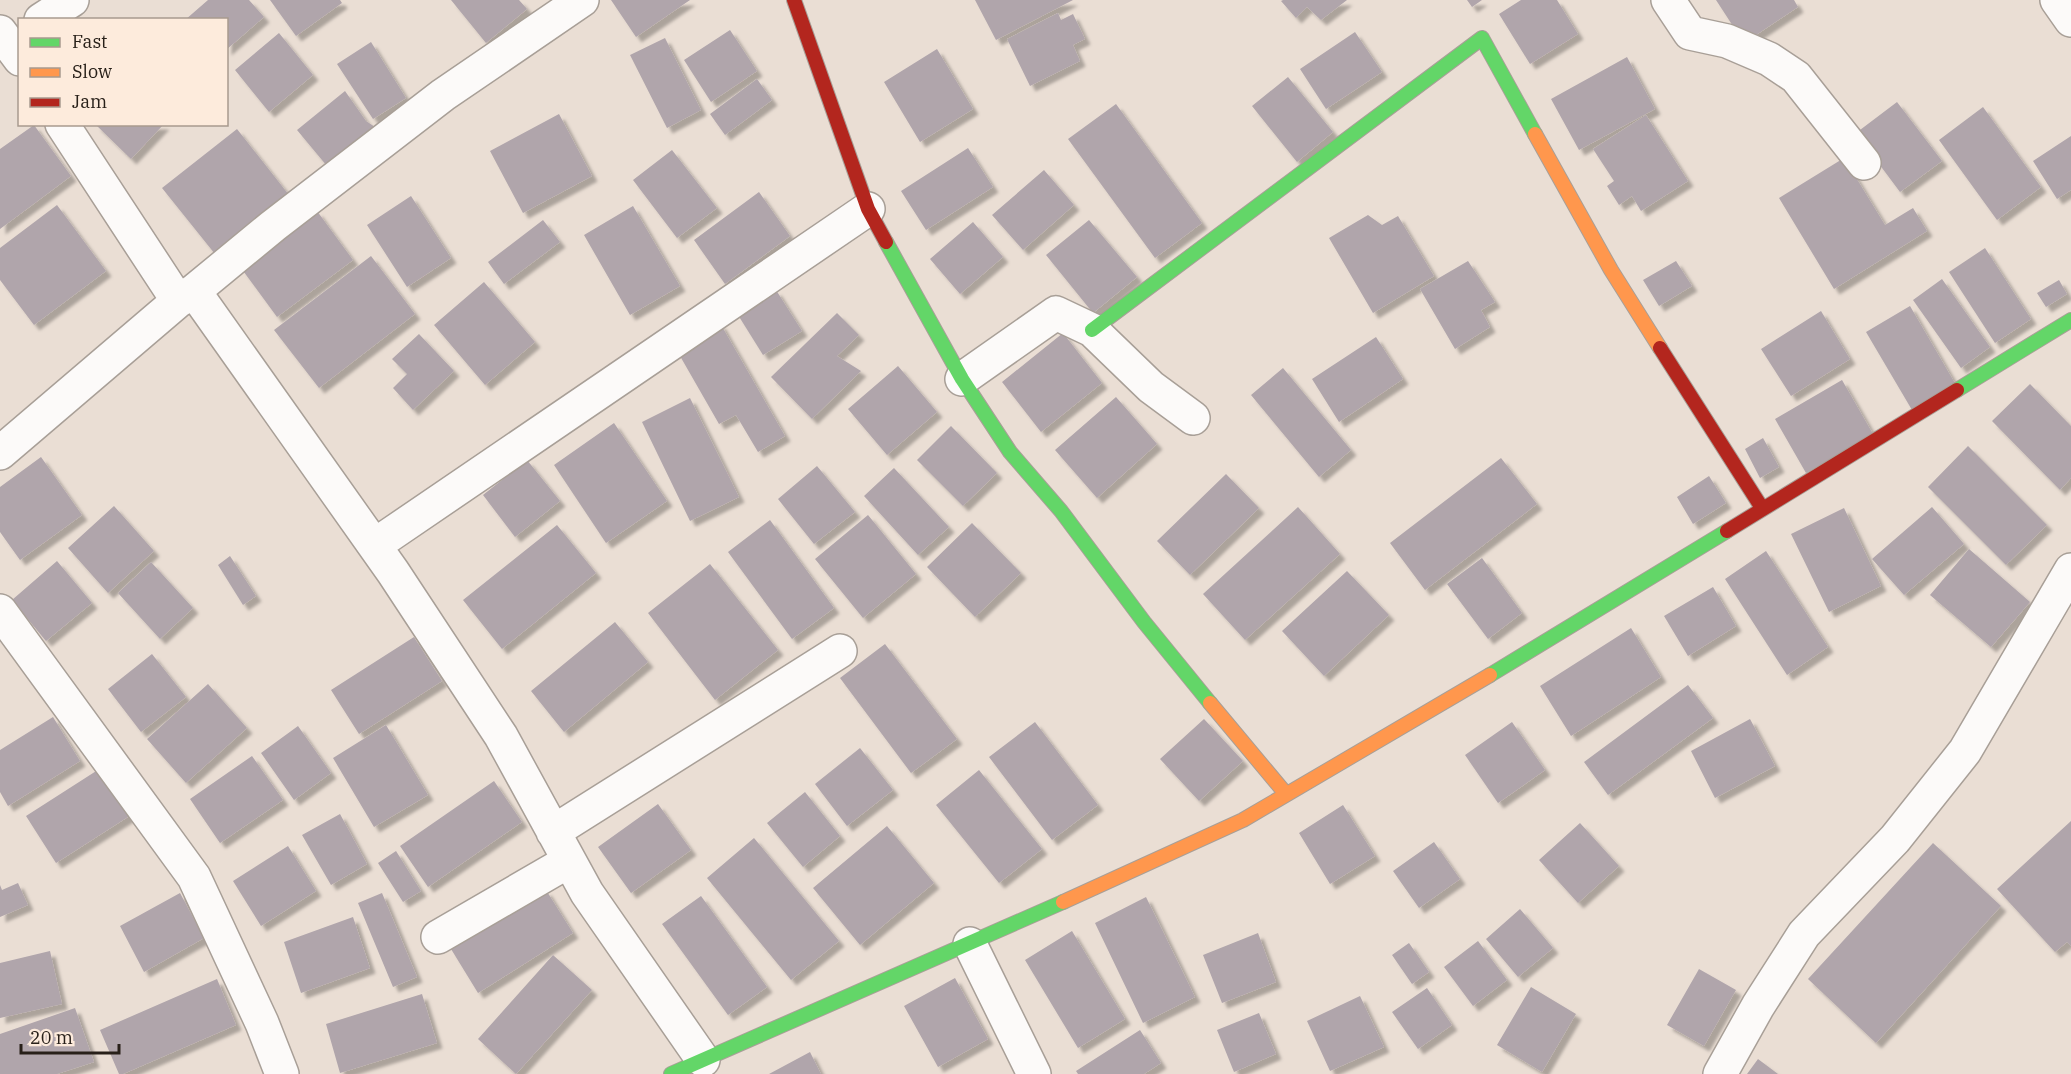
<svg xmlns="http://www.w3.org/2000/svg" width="2071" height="1074" viewBox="0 0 2071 1074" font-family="'IBM Plex Serif',serif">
	<defs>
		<filter id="shadow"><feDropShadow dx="5.5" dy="5.5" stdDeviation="1.5" flood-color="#0004"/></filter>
	</defs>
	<rect width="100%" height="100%" fill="#eaded4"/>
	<path fill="#b0a5ab" filter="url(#shadow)" d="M208 0H249L264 17 226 50V20H185Z
		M270 0H340L342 3 296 36Z
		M451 0H519L527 9 486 43Z
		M611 0H690L636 37Z
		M975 0H1073L996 40Z
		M1283 0H1347L1321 20 1307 7 1296 18 1281 1Z
		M1467 0H1482L1472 7Z
		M1521 0H1557L1578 34 1530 64 1499 14Z
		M1716 0H1794L1798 7 1744 43Z
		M1058 13 1061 20 1073 14 1085 39 1073 45 1080 61 1030 86 1007 39Z
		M730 30 757 71 711 102 684 60Z
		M1355 32 1382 72 1326 109 1300 69Z
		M279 33 313 75 269 112 235 70Z
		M665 38 701 110 667 128 630 55Z
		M371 42 406 98 373 119 337 64Z
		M937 49 973 109 920 142 884 82Z
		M1627 57 1655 109 1579 150 1551 99Z
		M1288 77 1333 132 1297 162 1252 106Z
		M757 79 772 100 725 135 710 114Z
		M345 91 366 121 375 127 327 166 297 130Z
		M1897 102 1942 161 1900 192 1856 133Z
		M1116 104 1202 223 1155 258 1068 139Z
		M1983 107 2041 187 1997 220 1939 140Z
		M559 114 592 176 523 213 490 151Z
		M1646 115 1688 181 1641 211 1632 196 1619 205 1607 186 1614 181 1593 149Z
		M95 124H164L131 159Z
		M34 125 71 176 0 229V149Z
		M237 129 289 195 215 254 162 188Z
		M2071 136V190L2057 199 2033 161Z
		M968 148 993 187 926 230 901 191Z
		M672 150 717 208 677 238 633 180Z
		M1844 158 1885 225 1913 208 1927 231 1834 289 1779 198Z
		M1044 170 1074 205 1023 250 992 215Z
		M759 192 790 236 725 284 694 240Z
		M411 196 451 258 407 287 367 225Z
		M57 205 106 271 34 325 0 280V248Z
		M633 206 680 286 630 315 584 235Z
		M317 211 353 260 277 317 241 268Z
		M1368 215 1382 225 1398 216 1434 276 1373 313 1329 238Z
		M543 220 560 242 504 284 488 262Z
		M1089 220 1137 277 1093 313 1046 255Z
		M973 222 1003 257 960 294 930 259Z
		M1985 248 2031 319 1995 343 1949 272Z
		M371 256 415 314 319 388 274 330Z
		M1468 261 1495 302 1481 310 1490 327 1455 349 1420 289Z
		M1676 261 1692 286 1659 306 1643 280Z
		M1942 279 1990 347 1961 368 1913 300Z
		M2059 280 2067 294 2046 307 2037 293Z
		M484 282 535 342 485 385 434 325Z
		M776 290 802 331 763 355 738 315Z
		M1910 306 1956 385 1912 410 1866 332Z
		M1821 311 1850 359 1791 396 1761 349Z
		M837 313 859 335 837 356 861 371 812 419 771 377Z
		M720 323 785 436 758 452 736 415 719 424 676 349Z
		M1063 333 1102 383 1041 432 1002 382Z
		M419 334 454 371 413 410 393 388 407 374 392 359Z
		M1376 337 1403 379 1339 422 1312 379Z
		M898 366 937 412 887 455 848 409Z
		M1283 368 1351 450 1319 477 1251 395Z
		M1842 380 1873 434 1806 473 1775 419Z
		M2030 384 2071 426V478L2060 490 1992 421Z
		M1116 397 1157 444 1097 498 1055 450Z
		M690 398 739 497 690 521 642 422Z
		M614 423 667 501 606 543 554 465Z
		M951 426 997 473 963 506 917 460Z
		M1763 438 1779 467 1760 478 1745 449Z
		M1968 446 2047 525 2006 565 1928 487Z
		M41 457 82 515 20 560 0 532V487Z
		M1501 458 1537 504 1425 590 1390 543Z
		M527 460 560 501 515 537 483 495Z
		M817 466 855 512 814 544 778 499Z
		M894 468 949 527 918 555 864 496Z
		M1226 474 1259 508 1190 575 1157 541Z
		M1709 476 1726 503 1693 524 1677 497Z
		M114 506 154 551 108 593 68 548Z
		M1298 507 1340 554 1245 640 1203 594Z
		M1932 507 1964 544 1904 595 1872 559Z
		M1844 508 1881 586 1829 612 1791 534Z
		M868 515 916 574 863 618 815 559Z
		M770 520 834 608 792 639 728 552Z
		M972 523 1021 573 975 617 927 567Z
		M557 525 596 573 502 649 463 600Z
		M1969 549 2030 602 1991 647 1930 595Z
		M1766 551 1828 647 1787 675 1725 579Z
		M230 556 256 596 243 605 218 565Z
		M1482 558 1522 613 1488 639 1447 584Z
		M57 561 92 603 46 641 12 600Z
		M151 562 193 608 160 639 118 593Z
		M710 564 778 650 715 700 648 613Z
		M1347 571 1389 615 1324 676 1282 631Z
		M1713 587 1736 626 1688 656 1664 616Z
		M615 622 648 662 564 732 531 691Z
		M1631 628 1661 677 1571 736 1540 686Z
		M414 637 442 681 359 734 331 690Z
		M885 644 957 739 911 773 840 678Z
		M152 654 186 697 141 732 108 689Z
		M208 684 247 728 186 783 147 739Z
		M1688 685 1713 718 1608 795 1584 762Z
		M53 717 80 761 8 806 0 792V750Z
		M1204 719 1243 761 1199 801 1160 759Z
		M1750 719 1775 766 1715 798 1691 751Z
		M1035 722 1098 805 1052 840 989 757Z
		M1512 722 1545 770 1498 803 1465 755Z
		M386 725 428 795 374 827 333 758Z
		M298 726 331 773 294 800 261 753Z
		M860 748 893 790 847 826 815 784Z
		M252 756 283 800 220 843 190 799Z
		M104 766 134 813 56 863 26 816Z
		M979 770 1042 849 999 883 936 805Z
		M494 781 522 822 428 887 400 846Z
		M805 792 840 836 803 867 767 823Z
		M658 804 691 850 631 893 598 847Z
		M1343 805 1375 856 1330 884 1299 833Z
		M340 814 367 864 331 885 302 835Z
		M2071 821V946L2067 942 2055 952 1997 889Z
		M1580 823 1619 866 1578 903 1539 860Z
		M887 826 934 883 860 945 813 888Z
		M754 838 839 941 791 980 707 878Z
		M1434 842 1460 879 1419 908 1393 871Z
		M1933 843 2001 906 1876 1043 1808 979Z
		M288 846 316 891 261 926 233 881Z
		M396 851 421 891 403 902 378 863Z
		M18 883 28 905 0 917V885L2 890Z
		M546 890 573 933 478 993 451 949Z
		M180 893 204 938 144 972 120 926Z
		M382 893 417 977 393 987 358 903Z
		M701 896 767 987 728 1015 662 924Z
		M1146 897 1195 997 1143 1023 1095 923Z
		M1520 909 1553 948 1518 977 1486 939Z
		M353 917 370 968 301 993 284 942Z
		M1072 931 1125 1019 1078 1048 1025 960Z
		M1258 933 1276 982 1222 1003 1203 955Z
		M1478 941 1507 980 1473 1006 1444 967Z
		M1409 943 1429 972 1412 984 1392 955Z
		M50 951 62 1004 0 1018V963Z
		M553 955 592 990 516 1074 478 1039Z
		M1699 969 1736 990 1704 1046 1667 1025Z
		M955 978 988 1039 938 1067 904 1006Z
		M217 979 236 1025 123 1074H119L100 1030Z
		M1531 987 1576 1014 1542 1072 1497 1045Z
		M1427 988 1452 1025 1418 1049 1392 1012Z
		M422 994 437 1043 340 1073 326 1024Z
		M1360 996 1384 1047 1330 1071 1307 1021Z
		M75 1008 94 1062 57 1074H0V1034Z
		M1259 1013 1276 1054 1234 1072 1217 1030Z
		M1140 1030 1161 1063 1144 1074H1078L1076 1071Z
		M810 1052 821 1074H769Z
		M1758 1059 1778 1074H1747Z"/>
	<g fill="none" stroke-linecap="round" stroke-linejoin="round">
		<defs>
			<path id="street" d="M1668 0 1690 33 1727 41 1769 59 1796 77 1864 163
				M2057 0 2071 20
				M41 20 72 0
				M0 32 20 59
				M62 124 178 301
				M194 291 393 572 501 736 587 893 703 1060
				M962 379 1056 313 1092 330 1151 387 1193 418
				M0 453 178 301 194 291 273 226 443 95 582 0
				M375 545 868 209
				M0 611 194 877 262 1023 282 1074
				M553 832 840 651
				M438 937 569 861
				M970 944 1034 1074
				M1720 1074 1758 1006 1804 934 1895 839 1965 751 2071 570"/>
			<path id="fast" d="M886 242 962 379 1010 452 1061 511 1144 622 1210 703
				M1092 330 1482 38 1535 134
				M1957 390 2071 320
				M1490 675 1727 531
				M671 1074 1063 902"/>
			<path id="slow" d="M1535 134 1611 270 1660 348
				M1210 703 1286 794
				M1063 902 1243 820 1490 675"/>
			<path id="jam" d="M794 0 868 209 886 242
				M1660 348 1762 508
				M1727 531 1957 390"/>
		</defs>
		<use href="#street" stroke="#a89f97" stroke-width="36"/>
		<use href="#fast" stroke="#a89f97" stroke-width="16"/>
		<use href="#slow" stroke="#a89f97" stroke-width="16"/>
		<use href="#jam" stroke="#a89f97" stroke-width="16"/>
		<use href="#street" stroke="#fcfaf9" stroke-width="33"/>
		<use href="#fast" stroke="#63d668" stroke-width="14"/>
		<use href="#slow" stroke="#ff974d" stroke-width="14"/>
		<use href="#jam" stroke="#b3261e" stroke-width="14"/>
	</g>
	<rect x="18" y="18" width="210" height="108" fill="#fdebdc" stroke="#a89a8e" stroke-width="1.5"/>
	<rect x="30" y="38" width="30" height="9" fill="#63d668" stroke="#a89a8e" stroke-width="1.5"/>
	<text x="72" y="48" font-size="18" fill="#282019">Fast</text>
	<rect x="30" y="68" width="30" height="9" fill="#ff974d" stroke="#a89a8e" stroke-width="1.5"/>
	<text x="72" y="78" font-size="18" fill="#282019">Slow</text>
	<rect x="30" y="98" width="30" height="9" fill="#b3261e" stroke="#a89a8e" stroke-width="1.5"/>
	<text x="72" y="108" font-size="18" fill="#282019">Jam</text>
	<path d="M21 1044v9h98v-9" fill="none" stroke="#282019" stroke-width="3"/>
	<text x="30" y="1044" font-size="18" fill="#282019" stroke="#fdebdc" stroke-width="4.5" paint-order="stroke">20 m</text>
</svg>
